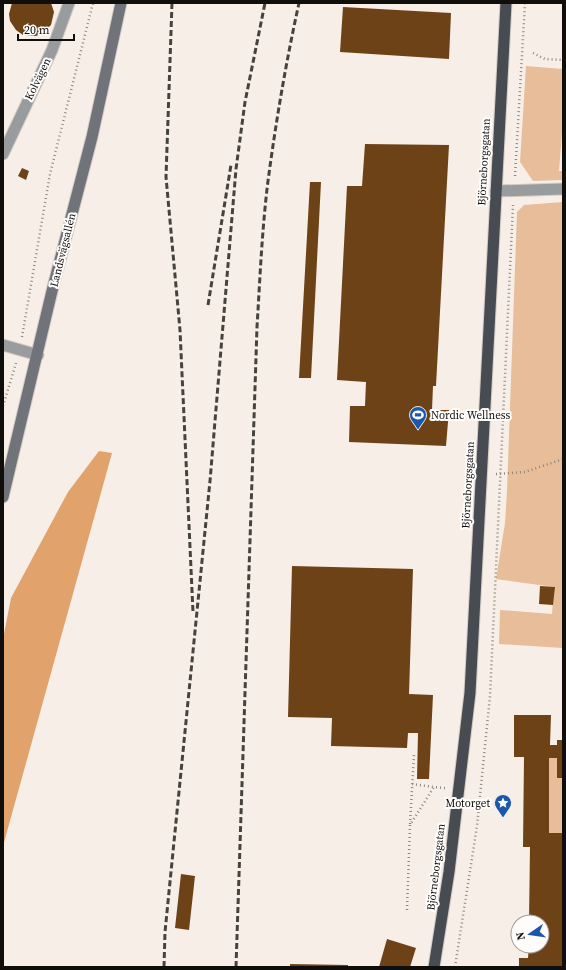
<svg xmlns="http://www.w3.org/2000/svg" width="566" height="970" viewBox="0 0 566 970" font-family="'Source Serif 4',serif">
	<rect width="100%" height="100%" fill="#f7eee7"/>
	<path fill="#e8bd9a" d="M526 66 563 69V120L559 171H563V180L533 181 520 162Z
		M563 202V648L499 644 500 610 552 614 554 587 496 579 505 523 507 491 517 212 524 205Z
		M549 758H557L563 778V833H549Z"/>
	<path fill="#e2a26c" d="M99 451 112 453 3 846V639L11 598 68 492Z"/>
	<path fill="#6e4217" d="M12 3H51L54 12 51 25 41 34 36 36 23 35 16 30 10 21 9 14Z
		M343 7 451 13 449 59 340 52Z
		M365 144 449 145 436 386H433L432 410H449L446 446 349 442 350 406H365L366 382 337 380 347 186H362Z
		M22 168 29 171 26 180 18 176Z
		M310 182H321L311 378H299Z
		M292 566 413 569 409 694 433 695 429 779H417L418 733H408L407 748 331 746 332 718 288 717Z
		M540 586 555 587 553 605 539 604Z
		M514 715H551L550 745H557V740H563V778H557V758H549V833H563V967H519V958H528L529 946H542V922H529L530 847H523L524 757H514Z
		M181 874 195 876 189 930 175 928Z
		M387 939 416 948 410 967H379Z
		M290 964 348 965V967H290Z"/>
	<g fill="none" stroke-linecap="round" stroke-linejoin="round">
		<defs>
			<path id="minor" d="M3 154 52 50 69 3
				M496 191 563 189
				M3 345 38 355"/>
			<path id="secondary" d="M3 497 52 291 92 137 121 3"/>
			<path id="trunk" d="M434 967 449 872 470 693 506 3"/>
		</defs>
		<use href="#minor" stroke="#d2cac4" stroke-width="13"/>
		<use href="#secondary" stroke="#d2cac4" stroke-width="13"/>
		<use href="#trunk" stroke="#d2cac4" stroke-width="13"/>
		<path stroke="#8d8782" stroke-width="2.5" stroke-dasharray="1 3" stroke-linecap="butt" d="M533 53 545 59 563 60
			M515 176 525 3
			M22 337 50 174 93 3
			M3 406 16 363
			M496 474 525 472 563 459
			M412 784 434 787
			M410 824 414 755
			M407 910 410 825 434 787 445 788
			M455 967 477 826 490 696 513 205"/>
		<use href="#minor" stroke="#999c9f" stroke-width="11"/>
		<use href="#secondary" stroke="#707379" stroke-width="11"/>
		<use href="#trunk" stroke="#474b52" stroke-width="11"/>
		<path stroke="#46423e" stroke-width="3" stroke-dasharray="6 3" stroke-linecap="butt" d="M172 3 166 177 180 330 193 612
			M208 305 231 165
			M164 967 165 932 210 481 236 169 245 102 265 3
			M236 967 257 327C260 278 262 229 268 181 276 121 286 62 299 3"/>
	</g>
	<defs>
		<symbol id="stadium-pin" viewBox="-11 -11 22 30"><path d="M0 17L-7.5 6A9.5 9.5 0 1 1 7.5 6Z" fill="#1d57a9" stroke="#fffdfc"/><path d="M0-5a6.5 5 0 1 0 0 10a6.5 5 0 1 0 0-10ZM-3.5-1.8h7v3.6h-7Z" fill="#fff"/></symbol>
		<symbol id="sight-pin" viewBox="-11 -11 22 30"><path d="M0 17L-7.5 6A9.5 9.5 0 1 1 7.5 6Z" fill="#1d57a9" stroke="#fffdfc"/><path d="M0-6L1.8-2.2L6-1.7L2.9 1.2L3.7 5.4L0 3.3L-3.7 5.4L-2.9 1.2L-6-1.7L-1.8-2.2Z" fill="#fff"/></symbol>
	</defs>
	<g fill-rule="evenodd">
		<use href="#stadium-pin" x="408" y="405" width="20" height="27"/>
		<use href="#sight-pin" x="493" y="793" width="20" height="27"/>
	</g>
	<g text-anchor="middle" dominant-baseline="central" stroke-width="4" stroke-linejoin="round" paint-order="stroke">
		<g font-size="11" fill="#100e0b" stroke="#fffdfc">
			<text transform="translate(38 79) rotate(-64)">Kolvägen</text>
			<text transform="translate(484 162) rotate(-87)">Björneborgsgatan</text>
			<text transform="translate(63 250) rotate(-76)">Landsvägsallén</text>
			<text transform="translate(468 485) rotate(-87)">Björneborgsgatan</text>
			<text transform="translate(436 867) rotate(-83)">Björneborgsgatan</text>
		</g>
		<g font-size="11" fill="#100e0b" stroke="#fffdfc" text-anchor="start">
			<text x="431" y="415">Nordic Wellness</text>
			<text x="490" y="803" text-anchor="end">Motorget</text>
		</g>
	</g>
	<rect width="566" height="970" fill="none" stroke="#100e0b" stroke-width="8"/>
	<g transform="translate(530 934) rotate(257)"><circle r="19" fill="#fffdfc" stroke="#9f9d9c"/>
	<path d="M0-3L7 15L0 10L-7 15Z" fill="#1d57a9"/>
	<text y="-6" font-size="11" font-weight="bold" text-anchor="middle" fill="#100e0b">N</text>
	</g>
	<path d="M18 34v6h56v-6" fill="none" stroke="#100e0b" stroke-width="2"/>
	<text x="24" y="34" font-size="12" fill="#100e0b" stroke="#fffdfc" stroke-width="3" paint-order="stroke">20 m</text>
</svg>
